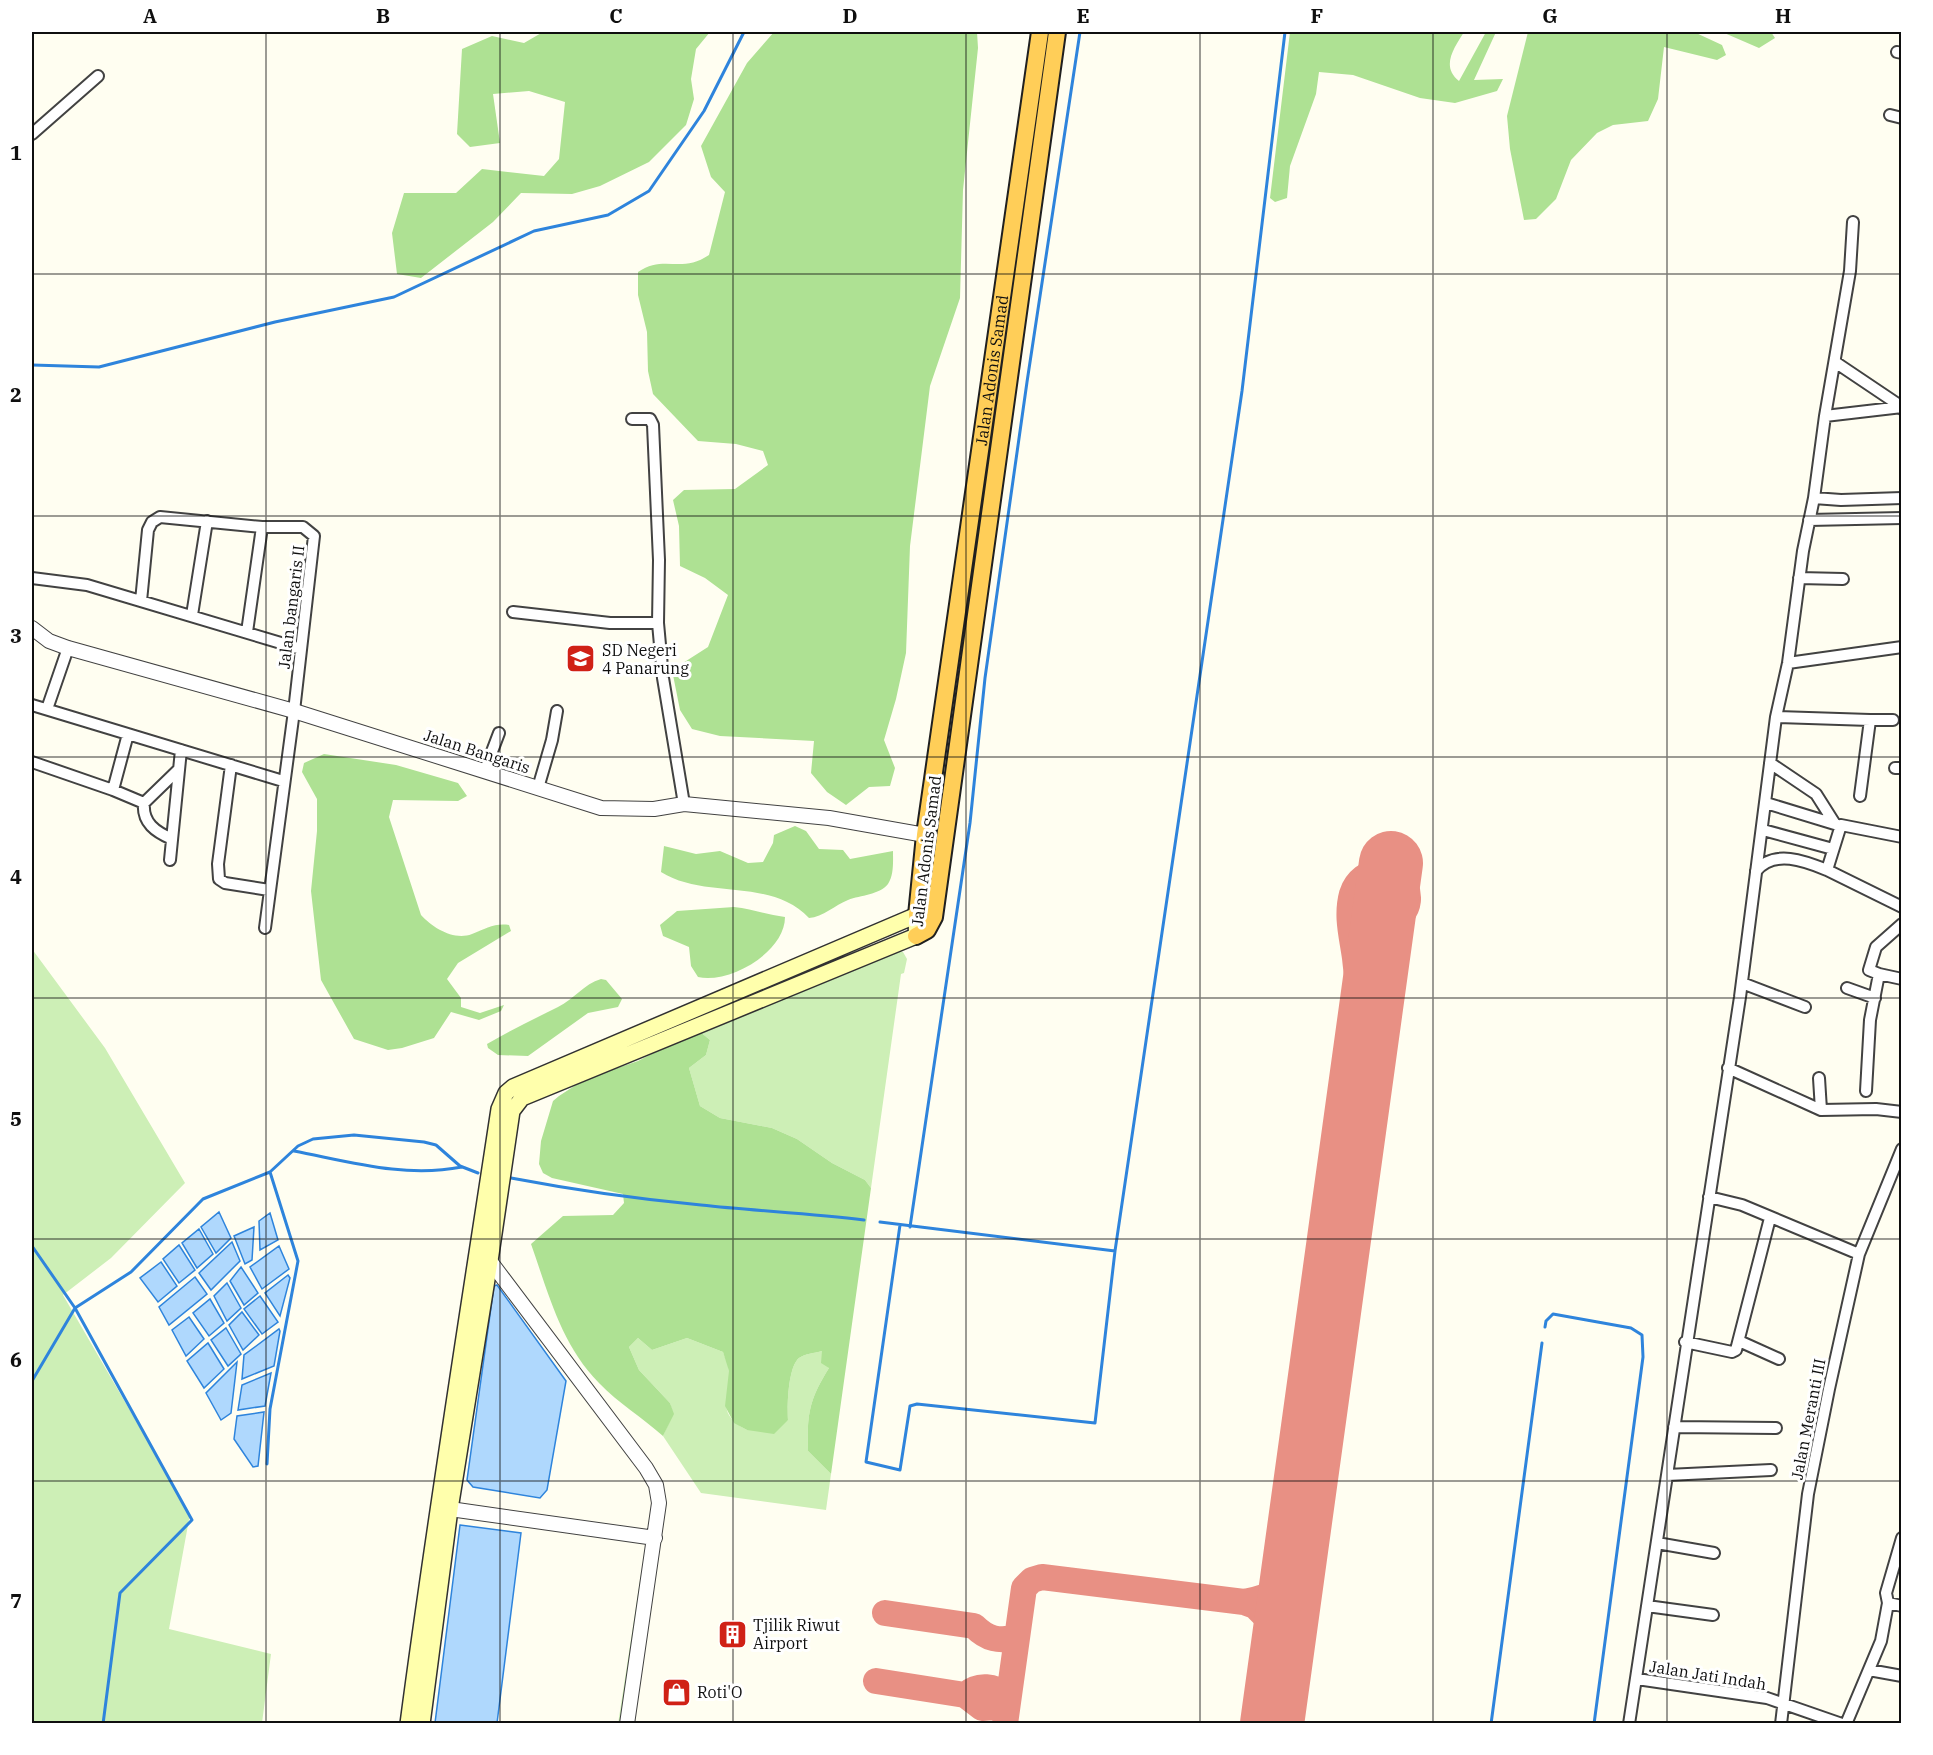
<svg xmlns="http://www.w3.org/2000/svg" width="1933" height="1755" viewBox="0 0 1933 1755" font-family="'IBM Plex Serif',serif">
	<rect width="100%" height="100%" fill="#fffef1"/>
	<path fill="#cdefb6" d="M32 949 105 1048 185 1183 111 1258 63 1295 190 1514 169 1629 271 1654 262 1723H32Z
		M897 950 903 952 907 959 904 973 901 974 871 1188 865 1180 832 1163 797 1139 772 1128 720 1118 700 1106 689 1068 706 1055 710 1040 698 1030Z
		M638 1338 652 1350 687 1338 723 1352C725 1358 729 1365 729 1371 732 1400 713 1411 747 1430L788 1420C787 1406 788 1367 799 1358 804 1354 815 1353 822 1351L829 1368C809 1400 807 1414 808 1451L831 1474 826 1510 701 1493 663 1436 673 1414 670 1403 639 1370 629 1347Z
		M641 1574 643 1575 624 1723 618 1724Z"/>
	<path fill="#aee193" d="M543 32H710L696 49 691 79 694 99 686 125 649 162 600 186 572 194 521 193 493 222 421 278 397 274 392 233 404 193H456L482 169 544 176 559 159 565 102 529 91 493 94 500 143 470 147 457 134 462 49 492 36 524 43Z
		M774 32H977L978 48 963 190 960 298 930 386 910 546 906 653 896 699 884 740 895 768 890 786 869 787 846 805 827 792 811 773 814 741 720 736 692 729 680 710 672 670 708 647 728 595 705 578 680 566 679 526 673 500 684 490 735 489 768 465 763 451 736 444 698 441 653 394 648 371 647 332 638 295V272C664 254 681 274 709 255L725 192 711 177 701 146 747 63Z
		M1290 32H1464C1455 47 1440 66 1459 81L1486 32H1496L1474 80 1503 79 1497 91 1455 103 1420 98 1353 75 1319 72 1316 94 1290 166 1287 198 1275 202 1270 198Z
		M1528 32H1694L1722 45 1726 55 1717 60 1664 47 1658 99 1648 121 1613 125 1597 133 1571 160 1556 199 1536 219 1524 220 1510 149 1507 116Z
		M1722 32H1771L1775 38 1759 48Z
		M324 754 396 765 458 783 467 796 458 801 393 800 389 817 421 915C433 928 454 941 472 934 486 929 494 923 509 925L511 931 458 963 447 979 461 998V1007L480 1013 504 1005 501 1011 479 1020 451 1012 434 1038 402 1048 388 1050 354 1039 321 980 311 891 317 831V799L302 772 304 763Z
		M795 826 806 831 819 849 843 850 850 859 893 851C893 862 894 875 888 884 879 895 861 895 848 900 835 905 823 917 809 918 770 877 706 900 661 872L664 846 696 854 720 851 748 863 763 862 773 843 774 835Z
		M734 907C752 909 767 915 785 917 785 952 730 984 698 977L691 966 689 947 663 936 660 925 677 911Z
		M601 979 606 980 622 999 618 1007 588 1013 528 1056 498 1055 488 1048 487 1044C511 1030 534 1019 558 1007 574 999 584 984 601 979Z
		M698 1030 710 1040 706 1055 689 1068 700 1106 720 1118 772 1128 797 1139 832 1163 865 1180 871 1188 831 1474 808 1451C807 1414 809 1400 829 1368L821 1363 822 1351C815 1353 804 1354 799 1358 788 1367 787 1406 788 1420L774 1434 747 1430 734 1423 725 1406 729 1371 723 1352 687 1338 652 1350 638 1338 629 1347 639 1370 670 1403 674 1414 663 1436C643 1418 618 1403 599 1383 561 1344 549 1295 531 1244L563 1216 613 1215 624 1203 623 1194 552 1178 543 1173 539 1164 541 1141 553 1101 559 1096 585 1079 638 1061Z"/>
	<path fill="#afd8fd" stroke="#2e84dc" stroke-width="1.5" d="M219 1212 231 1238 216 1253 201 1227Z
		M270 1213 278 1240 260 1250 259 1221Z
		M254 1227 252 1260 245 1264 234 1236Z
		M199 1229 213 1254 197 1268 182 1243Z
		M232 1242 240 1261 211 1290 199 1273Z
		M179 1245 195 1270 179 1283 163 1259Z
		M279 1246 289 1269 262 1289 250 1267Z
		M161 1262 177 1286 158 1302 140 1278Z
		M241 1267 258 1293 244 1305 230 1281Z
		M288 1275 290 1278 280 1316 265 1293Z
		M195 1277 207 1294 169 1325 159 1307Z
		M227 1283 241 1308 227 1321 214 1296Z
		M497 1285 566 1381 547 1490 540 1498 473 1487 467 1480 494 1286Z
		M260 1296 278 1322 262 1334 244 1309Z
		M210 1299 224 1323 209 1336 193 1313Z
		M242 1312 259 1335 243 1350 229 1325Z
		M189 1317 204 1339 186 1356 172 1330Z
		M226 1328 241 1354 228 1366 211 1340Z
		M279 1329 280 1331 274 1366 242 1379 244 1355Z
		M208 1343 224 1369 204 1388 187 1361Z
		M237 1362 231 1413 221 1420 206 1393Z
		M271 1373 265 1406 238 1410 242 1385Z
		M264 1412 258 1466 253 1467 234 1439 237 1416Z
		M460 1525 521 1533 497 1723H435Z"/>
	<g fill="none" stroke-linecap="round" stroke-linejoin="round">
		<path stroke="#2e84dc" stroke-width="3" d="M32 365 99 367 275 322 394 297 534 231 608 215 649 191 704 111 744 32
			M294 1151C351 1162 404 1178 462 1167
			M511 1178C574 1190 637 1199 701 1205 755 1211 810 1213 864 1220
			M880 1222 1115 1251 1242 391 1285 32
			M900 1225 866 1462 900 1470 910 1406 917 1404 1095 1423 1115 1251
			M910 1227 970 823 985 678 1027 382 1080 32
			M32 1246 75 1308 192 1520 120 1593 103 1724
			M1545 1327 1546 1321 1553 1314 1631 1328 1642 1335 1643 1357 1594 1724
			M32 1381 75 1308 131 1272 203 1199 270 1172 298 1146 313 1139 354 1135 424 1142 436 1145 460 1166 478 1173
			M267 1464 270 1409 298 1261 270 1172
			M1491 1724 1542 1343"/>
		<path stroke="#e89084" stroke-width="26" d="M1366 1045C1362 1016 1358 987 1355 958 1352 936 1346 916 1352 894 1356 881 1368 871 1383 871 1404 870 1416 899 1402 914 1396 920 1390 923 1382 925
			M1244 1602 1255 1606 1279 1630 1281 1662
			M885 1613 974 1626C987 1639 999 1642 1017 1637
			M876 1681 965 1695 982 1708 1007 1706
			M965 1695C979 1683 994 1686 1008 1696
			M1005 1724 1024 1588 1032 1580 1042 1577 1244 1602C1274 1597 1282 1589 1294 1562"/>
		<path stroke="#e89084" stroke-width="64" d="M1272 1724 1391 863"/>
		<defs>
			<path id="minor" d="M1897 52 1902 53
				M1890 115 1902 118
				M32 134 98 76
				M1835 362 1896 403 1902 409
				M1902 407 1825 416 1814 498 1841 500 1902 498
				M1825 416 1850 271 1853 222
				M632 419H650L653 425 659 560 658 623 663 678 684 804
				M1809 520 1902 518
				M32 578 87 585 301 649
				M1799 578 1843 579
				M141 601 148 530 152 522 160 517 262 527H303L314 536 294 711 265 928
				M513 612 610 623H658
				M192 615 207 521
				M247 632 262 527
				M1788 663 1902 647
				M32 705 283 781
				M47 709 68 648
				M1776 717 1870 720 1860 796
				M1870 720H1893
				M32 762 113 790 128 734
				M1770 763 1816 794 1835 824
				M231 765 218 864 219 879 225 883 269 890
				M1895 768H1902
				M485 770 499 733
				M538 788 552 740 557 711
				M113 790 144 803C142 823 156 832 172 839
				M144 803 178 770
				M1766 803 1838 825
				M1763 830 1833 849
				M1902 837 1841 825 1827 870 1902 907
				M170 860 181 750
				M1756 871C1774 849 1805 861 1827 870
				M1879 974 1869 970 1876 947 1902 924
				M1742 983 1805 1007
				M1847 988 1875 998
				M1728 1068 1821 1110 1876 1109 1902 1112
				M1819 1078 1821 1110
				M1866 1091 1870 1020 1879 974 1902 979
				M1709 1197 1742 1205 1859 1254
				M1739 1341 1779 1359
				M1685 1342 1732 1352 1736 1350 1770 1218
				M1674 1427 1776 1428
				M1667 1475 1771 1470
				M1657 1543 1714 1553
				M1888 1603 1902 1606
				M1647 1606 1713 1615
				M1869 1670 1902 1676
				M1637 1679 1767 1698 1842 1724
				M1629 1724 1740 997 1776 717 1788 663 1803 551 1814 498
				M1781 1724 1808 1494 1829 1389 1859 1254 1902 1149
				M1846 1724 1881 1641 1888 1603 1886 1593 1902 1538"/>
			<path id="tertiary" d="M32 628 49 641 68 648 294 711 601 808 654 809 684 804 829 818 925 835
				M483 1260 490 1261 646 1468 656 1485 659 1503 627 1724
				M450 1509 655 1538"/>
			<path id="secondary" d="M408 1724C435 1518 468 1314 499 1109L506 1093 513 1087 917 915 916 936 522 1098 512 1111 490 1261 450 1509 422 1724"/>
			<g id="trunk">
				<path id="s1" d="M917 915 925 835 1040 32"/>
				<path d="M916 936 927 930 934 917 1057 32"/>
			</g>
		</defs>
		<use href="#minor" stroke="#424242" stroke-width="14"/>
		<use href="#tertiary" stroke="#424242" stroke-width="16"/>
		<use href="#secondary" stroke="#313131" stroke-width="18"/>
		<use href="#trunk" stroke="#202020" stroke-width="20"/>
		<use href="#minor" stroke="#fff" stroke-width="10"/>
		<use href="#tertiary" stroke="#fff" stroke-width="14"/>
		<use href="#secondary" stroke="#ffffac" stroke-width="15"/>
		<use href="#trunk" stroke="#ffce58" stroke-width="16"/>
	</g>
	<path fill="none" stroke="#0f0f0f" stroke-width="1.5" stroke-opacity="0.55" d="M266 32V1724M500 32V1724M733 32V1724M966 32V1724M1200 32V1724M1433 32V1724M1667 32V1724M32 274H1902M32 516H1902M32 757H1902M32 998H1902M32 1239H1902M32 1481H1902"/>
	<defs>
		<symbol id="school-square" viewBox="-11 -11 22 22"><rect x="-9" y="-9" width="18" height="18" rx="4" fill="#d02116" stroke="#fff"/><path d="M0-5L7-2L0 1L-7-2ZM-4 1L0 2.5L4 1V4Q0 6-4 4Z" fill="#fff"/></symbol>
		<symbol id="building-square" viewBox="-11 -11 22 22"><rect x="-9" y="-9" width="18" height="18" rx="4" fill="#d02116" stroke="#fff"/><path d="M-4-6H4V6H1V3H-1V6H-4ZM-2.5-4.3h1.7v1.8h-1.7ZM.8-4.3h1.7v1.8H.8ZM-2.5-1h1.7V.8h-1.7ZM.8-1h1.7V.8H.8Z" fill="#fff"/></symbol>
		<symbol id="shop-square" viewBox="-11 -11 22 22"><rect x="-9" y="-9" width="18" height="18" rx="4" fill="#d02116" stroke="#fff"/><path d="M-5-2.5h2.3a2.7 3.5 0 0 1 5.4 0H5L5.5 6h-11ZM-1.5-2.5h3a1.5 2.3 0 0 0-3 0Z" fill="#fff"/></symbol>
	</defs>
	<g fill-rule="evenodd">
		<use href="#school-square" x="564" y="642" width="33" height="33"/>
		<use href="#building-square" x="716" y="1618" width="33" height="33"/>
		<use href="#shop-square" x="660" y="1676" width="33" height="33"/>
	</g>
	<g text-anchor="middle" dominant-baseline="central" stroke-width="6" stroke-linejoin="round" paint-order="stroke">
		<g font-size="16" fill="#0f0f0f" stroke="#fff">
			<text stroke="none"><textPath href="#s1" startOffset="550">Jalan Adonis Samad</textPath></text>
			<text transform="translate(291 607) rotate(-83)">Jalan bangaris II</text>
			<text transform="translate(477 751) rotate(18)">Jalan Bangaris</text>
			<text transform="translate(926 851) rotate(-83)">Jalan Adonis Samad</text>
			<text transform="translate(1808 1419) rotate(-79)">Jalan Meranti III</text>
			<text transform="translate(1708 1675) rotate(9)">Jalan Jati Indah</text>
		</g>
		<g font-size="16" fill="#0f0f0f" stroke="#fff" text-anchor="start">
			<text x="602" y="650">SD Negeri<tspan x="602" dy="18">4 Panarung</tspan></text>
			<text x="753" y="1625">Tjilik Riwut<tspan x="753" dy="18">Airport</tspan></text>
			<text x="697" y="1692">Roti'O</text>
		</g>
	</g>
	<rect width="1933" height="1755" fill="none" stroke="#ffffff" stroke-width="66"/>
	<rect x="33" y="33" width="1867" height="1689" fill="none" stroke="#0f0f0f" stroke-width="2"/>
	<g font-size="20" text-anchor="middle" font-weight="bold" fill="#0f0f0f">
		<text x="150" y="23">A</text>
		<text x="383" y="23">B</text>
		<text x="616" y="23">C</text>
		<text x="850" y="23">D</text>
		<text x="1083" y="23">E</text>
		<text x="1317" y="23">F</text>
		<text x="1550" y="23">G</text>
		<text x="1783" y="23">H</text>
		<text x="16" y="160">1</text>
		<text x="16" y="402">2</text>
		<text x="16" y="643">3</text>
		<text x="16" y="884">4</text>
		<text x="16" y="1126">5</text>
		<text x="16" y="1367">6</text>
		<text x="16" y="1608">7</text>
	</g>
</svg>
